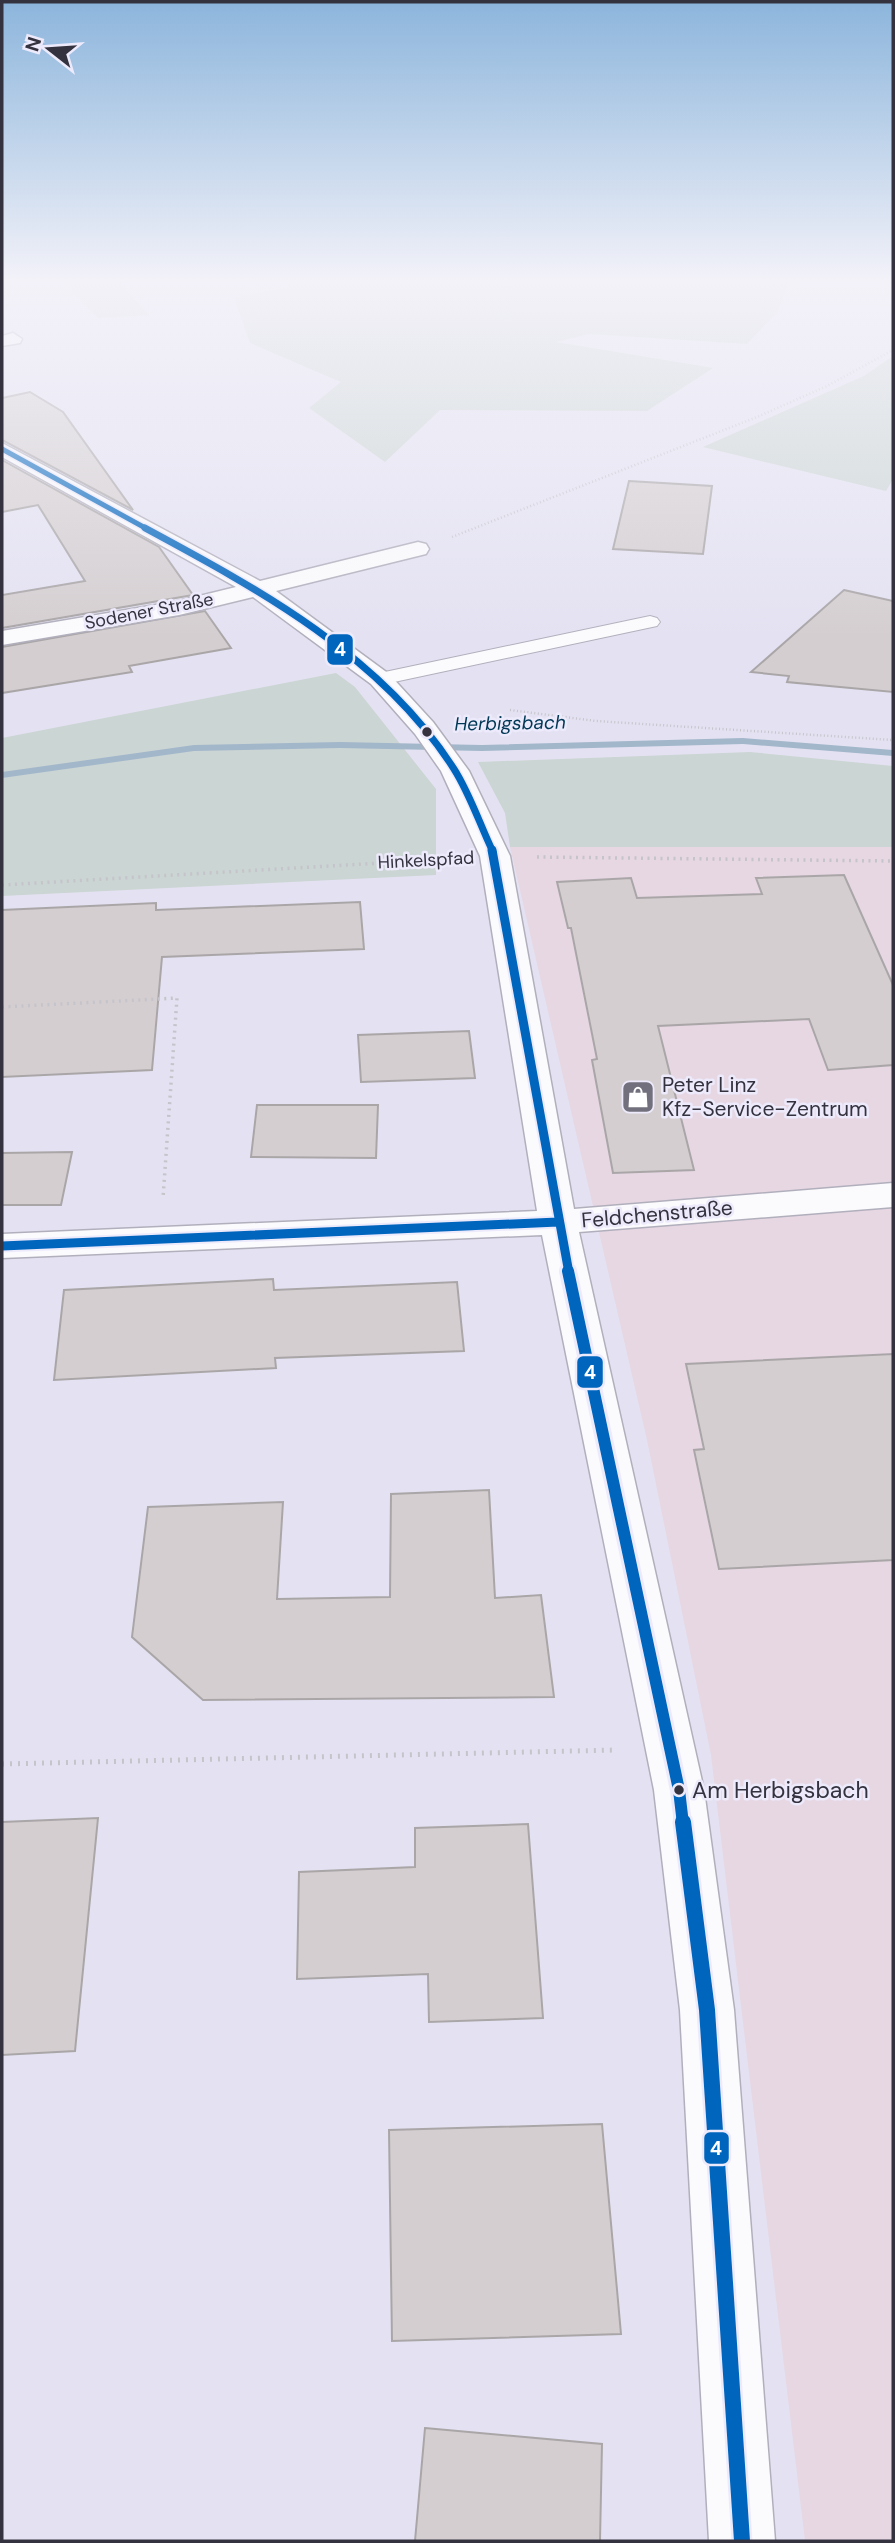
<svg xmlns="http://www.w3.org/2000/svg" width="895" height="2543" viewBox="0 0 895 2543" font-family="'DM Sans',sans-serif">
	<rect width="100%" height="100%" fill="#e4e2f2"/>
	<path fill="#e6d7e3" d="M510 847H893V2541H805L711 1755 647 1440Z"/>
	<path fill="#cbd5d3" d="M63 282H118L149 315 98 318Z
		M288 282H789L777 312 747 344 589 334 556 342 713 368 647 411 440 410 385 462 309 408 341 382 250 343 234 298 288 287Z
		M893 356V479L886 491 703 447 864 376Z
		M336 673 355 687 436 789V875L2 896V738Z
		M750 752 893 766V847H510L505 813 478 762Z"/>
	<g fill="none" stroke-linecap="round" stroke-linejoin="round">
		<path fill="#a3b7cb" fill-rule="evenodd" d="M743 738 893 750V756L743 744 482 751 340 748 194 751 2 778V772L194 745 340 742 482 745Z"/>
	</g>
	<path fill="#d4ced0" stroke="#aaa6a8" stroke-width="2" d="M30 392 63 412 133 510 2 440V398Z
		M2 460 159 547 193 595 2 628V595L85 581 38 505 2 512Z
		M629 481 712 486 703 554 613 549Z
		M844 590 893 601V692L787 682 789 676 751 672Z
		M205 611 231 648 129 666 132 672 2 693V647Z
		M844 875 893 985V1065L828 1070 809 1019 658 1026 694 1170 613 1173 592 1060 597 1059 571 928H568L557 882 631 878 637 898 762 894 756 878Z
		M360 902 364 949 162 957 152 1070 2 1077V910L156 903V910Z
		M469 1031 475 1078 361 1082 358 1035Z
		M257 1105H378L376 1158 251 1157Z
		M72 1152 61 1205H2V1153Z
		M273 1279 274 1290 457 1282 464 1351 275 1358 276 1368 54 1380 64 1290Z
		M893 1354V1560L719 1569 694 1450 704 1449 686 1364Z
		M489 1490 495 1598 541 1595 554 1697 203 1700 132 1637 148 1507 283 1502 277 1599 390 1597 391 1494Z
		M98 1818 75 2051 2 2055V1822Z
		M528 1824 543 2018 429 2022 428 1974 297 1979 299 1872 415 1867V1828Z
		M602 2124 621 2334 392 2341 389 2130Z
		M425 2428 602 2444 600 2541H415Z"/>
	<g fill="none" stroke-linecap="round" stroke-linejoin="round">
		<defs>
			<path id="lane" d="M650 616 657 618 660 622 657 626 380 685 373 683 369 679 373 675 380 673Z"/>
			<path id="street" d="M13 333 22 339 20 343 2 346V336Z
				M2 443 260 581 418 542 426 544 429 549 426 554 276 591 389 674 433 722 469 771 510 856 574 1209 893 1183V1207L579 1232 704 1790 734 2010 775 2541H709L680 2010 654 1790 542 1235 2 1258V1234L537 1211 480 856 441 771 415 734 371 684 253 597 179 615 2 645V631L179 601 236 587 2 457Z"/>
		</defs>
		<use href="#lane" stroke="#b1afbc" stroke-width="2"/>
		<use href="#street" stroke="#b1afbc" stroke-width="3"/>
		<path stroke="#c5c4ca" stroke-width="2.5" stroke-dasharray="1 2.5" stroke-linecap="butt" d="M452 537 757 417 827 386 893 350
			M510 710 596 721 893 740"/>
		<path stroke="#c5c4ca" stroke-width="3.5" stroke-dasharray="2 4.5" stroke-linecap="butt" d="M537 857 893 861
			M2 885 451 859
			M2 1007 177 998 163 1198"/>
		<path stroke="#c5c4ca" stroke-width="5" stroke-dasharray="2 6" stroke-linecap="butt" d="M2 1764 617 1750"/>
		<use href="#lane" fill="#fbfbfd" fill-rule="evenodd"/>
		<use href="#street" fill="#fbfbfd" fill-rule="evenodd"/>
		<defs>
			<path id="bus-1-far4" d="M2 449 149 530"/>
			<path id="bus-1-far3" d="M145 528C260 590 382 656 454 769 470 794 480 825 493 852"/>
			<path id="bus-1-far2" d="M492 850 569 1273
				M2 1246 558 1222"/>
			<path id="bus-1-far1" d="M568 1271 679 1790 683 1824"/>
			<path id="bus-1" d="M683 1822 707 2010 742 2541"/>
		</defs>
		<use href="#bus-1-far4" stroke="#edeafc" stroke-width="8"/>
		<use href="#bus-1-far3" stroke="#edeafc" stroke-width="10"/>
		<use href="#bus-1-far2" stroke="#edeafc" stroke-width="13"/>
		<use href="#bus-1-far1" stroke="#edeafc" stroke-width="18"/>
		<use href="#bus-1" stroke="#edeafc" stroke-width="21"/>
		<use href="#bus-1-far4" stroke="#0065bd" stroke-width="5"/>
		<use href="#bus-1-far3" stroke="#0065bd" stroke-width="7"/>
		<use href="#bus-1-far2" stroke="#0065bd" stroke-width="9"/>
		<use href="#bus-1-far1" stroke="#0065bd" stroke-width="12"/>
		<use href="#bus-1" stroke="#0065bd" stroke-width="16"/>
	</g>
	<linearGradient id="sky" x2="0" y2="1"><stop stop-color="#8cb5dc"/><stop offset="0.44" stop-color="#f3f2f9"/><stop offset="1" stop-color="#f3f2f9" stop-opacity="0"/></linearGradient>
	<rect width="895" height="638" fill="url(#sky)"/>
	<defs>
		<symbol id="shop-square" viewBox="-11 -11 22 22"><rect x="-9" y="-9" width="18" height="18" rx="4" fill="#72707d" stroke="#edeafc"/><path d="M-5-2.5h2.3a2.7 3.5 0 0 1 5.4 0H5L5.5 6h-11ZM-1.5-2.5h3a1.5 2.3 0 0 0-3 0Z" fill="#fff"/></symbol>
	</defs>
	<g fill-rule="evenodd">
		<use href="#shop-square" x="619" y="1078" width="38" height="38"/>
	</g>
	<g fill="#34323e" stroke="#edeafc" stroke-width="2.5">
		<circle cx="427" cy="732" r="6"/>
		<circle cx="679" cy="1790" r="6"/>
	</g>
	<g text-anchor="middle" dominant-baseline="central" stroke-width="5" stroke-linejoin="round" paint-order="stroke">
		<g font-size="18" fill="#34323e" stroke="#edeafc">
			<text transform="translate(149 611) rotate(-11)">Sodener Straße</text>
			<text transform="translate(426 860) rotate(-3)">Hinkelspfad</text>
		</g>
		<g font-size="19" font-style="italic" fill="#003855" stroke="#edeafc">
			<text transform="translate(510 723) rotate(-1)">Herbigsbach</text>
		</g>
		<g font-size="21" fill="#34323e" stroke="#edeafc" text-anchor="start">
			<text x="662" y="1085">Peter Linz<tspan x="662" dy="24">Kfz-Service-Zentrum</tspan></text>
		</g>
		<g font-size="21" fill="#34323e" stroke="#edeafc">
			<text transform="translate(657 1214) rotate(-5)">Feldchenstraße</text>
		</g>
		<g font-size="23" fill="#34323e" stroke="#edeafc" text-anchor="start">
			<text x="692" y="1790">Am Herbigsbach</text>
		</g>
	</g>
	<g stroke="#edeafc" stroke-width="2.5">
		<rect x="326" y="633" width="28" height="33" rx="7" fill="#0065bd"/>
		<rect x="576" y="1355" width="28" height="34" rx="7" fill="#0065bd"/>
		<rect x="703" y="2131" width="27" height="34" rx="7" fill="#0065bd"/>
	</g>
	<g font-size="19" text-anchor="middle" font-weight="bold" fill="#fff">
		<text x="340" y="656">4</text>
		<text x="590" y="1379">4</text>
		<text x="716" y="2155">4</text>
	</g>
	<rect width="895" height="2543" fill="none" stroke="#34323e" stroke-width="7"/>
	<g transform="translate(49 49) rotate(287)" stroke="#edeafc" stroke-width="5" paint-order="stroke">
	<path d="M0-5L12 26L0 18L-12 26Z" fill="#34323e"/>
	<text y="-10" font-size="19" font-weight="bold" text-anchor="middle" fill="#34323e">N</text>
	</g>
</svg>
